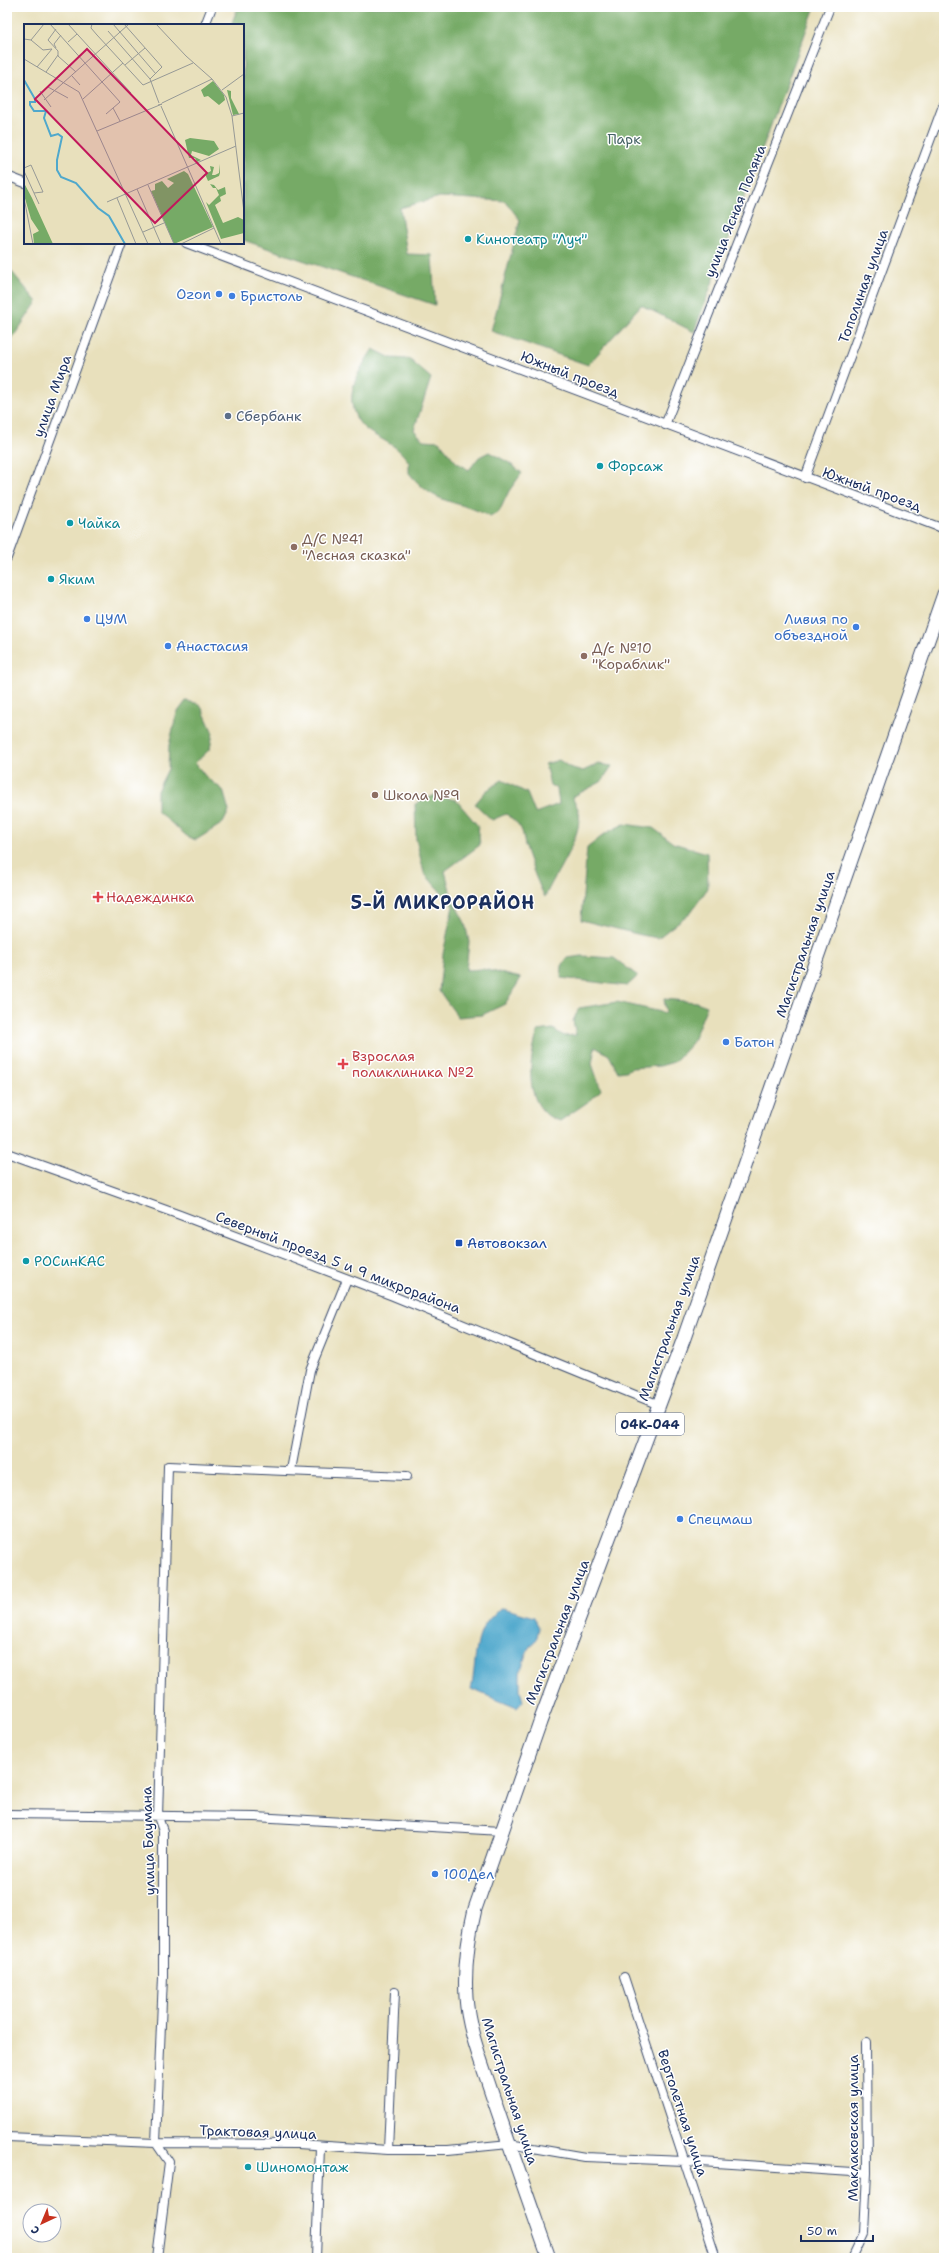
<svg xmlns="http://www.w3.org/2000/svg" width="951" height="2265" viewBox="0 0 951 2265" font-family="'Shantell Sans',sans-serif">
	<rect width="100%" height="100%" fill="#fff"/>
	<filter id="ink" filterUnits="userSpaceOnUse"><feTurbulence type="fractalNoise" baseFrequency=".025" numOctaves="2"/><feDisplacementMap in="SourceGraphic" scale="8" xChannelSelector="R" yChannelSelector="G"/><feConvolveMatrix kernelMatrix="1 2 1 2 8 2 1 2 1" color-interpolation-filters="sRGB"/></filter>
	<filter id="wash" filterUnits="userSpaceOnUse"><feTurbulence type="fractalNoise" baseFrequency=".012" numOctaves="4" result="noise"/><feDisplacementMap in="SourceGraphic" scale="16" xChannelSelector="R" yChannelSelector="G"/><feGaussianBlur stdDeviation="0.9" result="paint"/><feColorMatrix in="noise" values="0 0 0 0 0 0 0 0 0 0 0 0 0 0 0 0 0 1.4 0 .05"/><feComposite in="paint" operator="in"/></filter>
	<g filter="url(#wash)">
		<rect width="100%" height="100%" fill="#e8e0bc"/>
		<path fill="#76aa66" stroke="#486c62" d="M238 7H815L694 332 641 305 588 365 491 331 520 220 505 201 440 197 400 208 407 254 432 255 435 305 243 240V25H231Z
			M7 266 37 302 7 346Z
			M373 349 391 358 409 359 431 378 414 430 423 440 439 441 456 462 469 470 479 457 489 452 508 462 522 473 509 491 499 512 490 517C457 498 437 508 409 473V462C405 457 401 452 396 448 386 440 371 435 362 426 340 400 358 371 373 349Z
			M186 701 200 704 213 733 210 749 195 763 206 777 223 790 229 811 223 823 196 840 188 837 157 811V791L168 769 169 745 177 713Z
			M559 760 569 767 583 771 598 764 612 766 601 782 572 797C574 802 578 807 579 812 583 836 555 873 545 897 538 884 533 870 528 856 520 835 529 830 506 814L492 820 475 804 486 791 502 780 527 793 535 813 559 804 557 789 550 785 545 764Z
			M435 795 456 800 478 826 480 845 445 871 452 898 465 923 469 942 466 970 483 969 521 978 505 1004 482 1015 458 1017 439 991 443 954 453 906 424 873 416 839 415 804Z
			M624 824 653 828 673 843 707 853 708 888 691 912 658 938 641 935 581 920 587 848 606 833Z
			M582 956 614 958 638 976 627 986 561 978 562 966 567 958Z
			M664 999 696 1002 707 1006 692 1043 674 1062 660 1066 632 1068 626 1071 618 1072 609 1055 595 1047 592 1064 601 1090 592 1099 560 1121C555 1119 549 1117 546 1114 524 1094 530 1056 538 1031L553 1029 564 1036 576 1035 573 1021 579 1008 617 1002 666 1013Z"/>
		<path fill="#4fa8cc" stroke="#356c95" d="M503 1608 534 1617 539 1628 537 1637 526 1654 520 1673V1690L523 1701 517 1708 471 1689C478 1658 471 1626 503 1608Z"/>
	</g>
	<g filter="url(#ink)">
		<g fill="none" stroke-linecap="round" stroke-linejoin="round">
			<defs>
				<path id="minor" d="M205 25 212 7
					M7 176 25 183
					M186 243 944 529
					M665 425 830 7
					M805 478 944 103
					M7 558 122 243
					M7 1153 180 1215 393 1296 657 1404
					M291 1470 310 1370 347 1279
					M7 1814 255 1817 502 1831
					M624 1977 716 2258
					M7 2137 156 2143 298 2144 388 2150H448L509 2144 585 2157 685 2161 867 2173
					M388 2150 395 1992
					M157 2258 169 2162 156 2143 163 1977V1831L158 1817 168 1466 407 1476
					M316 2258 320 2147
					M852 2258 864 2233 867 2173 866 2043"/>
				<path id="primary" d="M549 2258C529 2201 509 2145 490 2088 480 2058 468 2028 466 1997 464 1967 468 1938 475 1909L540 1722 684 1338 944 594"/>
			</defs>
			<use href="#minor" stroke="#3a4a6c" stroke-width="10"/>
			<use href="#primary" stroke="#3a4a6c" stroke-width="15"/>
			<use href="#minor" stroke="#fff" stroke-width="8"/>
			<use href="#primary" stroke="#fff" stroke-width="13"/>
		</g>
	</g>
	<g fill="#0f9aa8" stroke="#fff" stroke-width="1.5">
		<circle cx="468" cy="239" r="4"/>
		<circle cx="600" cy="466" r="4"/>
		<circle cx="70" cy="523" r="4"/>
		<circle cx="51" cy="579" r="4"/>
		<circle cx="26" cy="1261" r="4"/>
		<circle cx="248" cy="2167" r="4"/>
	</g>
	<g fill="#3f7fe0" stroke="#fff" stroke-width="1.5">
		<circle cx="219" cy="294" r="4"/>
		<circle cx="232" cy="296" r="4"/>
		<circle cx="87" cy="619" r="4"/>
		<circle cx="856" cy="627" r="4"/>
		<circle cx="168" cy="646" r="4"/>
		<circle cx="726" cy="1042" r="4"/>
		<circle cx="680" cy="1519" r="4"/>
		<circle cx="435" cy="1874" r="4"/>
	</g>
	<circle fill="#5c6f8a" stroke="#fff" stroke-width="1.5" cx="228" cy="416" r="4"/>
	<g fill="#8d6e63" stroke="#fff" stroke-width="1.5">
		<circle cx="294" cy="547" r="4"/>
		<circle cx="584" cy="656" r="4"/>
		<circle cx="375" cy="795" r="4"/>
	</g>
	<g fill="#e0444e" stroke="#fff" stroke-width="1.5">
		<path d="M96 891h4v4h4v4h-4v4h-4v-4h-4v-4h4z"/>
		<path d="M341 1058h4v4h4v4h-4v4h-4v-4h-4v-4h4z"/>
	</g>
	<rect fill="#1a4fb4" stroke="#fff" stroke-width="1.5" x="455" y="1239" width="8" height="8" rx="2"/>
	<g text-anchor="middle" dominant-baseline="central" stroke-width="3" stroke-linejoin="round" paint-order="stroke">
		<rect fill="#fff" stroke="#5f6d8e" stroke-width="1" x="616" y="1413" width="68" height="22" rx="3"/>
		<g font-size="13" font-weight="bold" fill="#1b2f5e">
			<text x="650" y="1424">04К-044</text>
		</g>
		<g font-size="14" fill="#456366" stroke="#fff">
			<text x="624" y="139">Парк</text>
		</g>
		<g font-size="14" fill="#1b2f5e" stroke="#fff">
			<text transform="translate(735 211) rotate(-68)">улица Ясная Поляна</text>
			<text transform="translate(863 286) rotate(-70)">Тополиная улица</text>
			<text transform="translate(570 374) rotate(21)">Южный проезд</text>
			<text transform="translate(52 396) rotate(-70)">улица Мира</text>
			<text transform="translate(872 489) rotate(20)">Южный проезд</text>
			<text transform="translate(805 944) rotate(-71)">Магистральная улица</text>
			<text transform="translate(338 1262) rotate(21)">Северный проезд 5 и 9 микрорайона</text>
			<text transform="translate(669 1328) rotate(-70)">Магистральная улица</text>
			<text transform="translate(557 1632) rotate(-69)">Магистральная улица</text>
			<text transform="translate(148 1841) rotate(-92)">улица Баумана</text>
			<text transform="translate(510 2091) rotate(72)">Магистральная улица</text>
			<text transform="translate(683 2113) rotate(72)">Вертолетная улица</text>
			<text transform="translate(853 2128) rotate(-90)">Маклаковская улица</text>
			<text transform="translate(258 2132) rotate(2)">Трактовая улица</text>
		</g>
		<g font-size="14" fill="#0d838f" stroke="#fff" text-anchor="start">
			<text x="476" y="239">Кинотеатр "Луч"</text>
			<text x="608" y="466">Форсаж</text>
			<text x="78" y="523">Чайка</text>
			<text x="59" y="579">Яким</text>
			<text x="34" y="1261">РОСинКАС</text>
			<text x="256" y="2167">Шиномонтаж</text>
		</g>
		<g font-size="14" fill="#366cbe" stroke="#fff" text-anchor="start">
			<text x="211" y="294" text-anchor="end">Ozon</text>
			<text x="240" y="296">Бристоль</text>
			<text x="95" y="619">ЦУМ</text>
			<text x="848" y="619" text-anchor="end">Ливия по<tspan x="848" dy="16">объездной</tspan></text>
			<text x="176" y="646">Анастасия</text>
			<text x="734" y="1042">Батон</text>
			<text x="688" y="1519">Спецмаш</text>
			<text x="443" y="1874">100Дел</text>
		</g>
		<g font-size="14" fill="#4e5e75" stroke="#fff" text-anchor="start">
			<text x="236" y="416">Сбербанк</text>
		</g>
		<g font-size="14" fill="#785e54" stroke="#fff" text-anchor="start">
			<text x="302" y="539">Д/С №41<tspan x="302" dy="16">"Лесная сказка"</tspan></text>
			<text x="592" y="648">Д/с №10<tspan x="592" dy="16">"Кораблик"</tspan></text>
			<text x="383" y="795">Школа №9</text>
		</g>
		<g font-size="14" fill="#be3a42" stroke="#fff" text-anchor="start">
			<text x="106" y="897">Надеждинка</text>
			<text x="352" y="1056">Взрослая<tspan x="352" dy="16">поликлиника №2</tspan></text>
		</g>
		<g font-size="14" fill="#164399" stroke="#fff" text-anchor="start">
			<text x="467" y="1243">Автовокзал</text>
		</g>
		<g font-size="18" font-weight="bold" letter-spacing="1" fill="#1b2f5e" stroke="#fff">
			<text x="443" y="903">5-Й МИКРОРАЙОН</text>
		</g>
	</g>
	<g transform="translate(24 24)">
		<rect width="220" height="220" fill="#e8e0bc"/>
		<path d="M189 57 200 71 201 76 195 81 184 72 180 73 177 66ZM203 66 207 67V74L215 90 209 91ZM166 114 190 117 195 125 185 132 168 127 167 131 177 136 173 138 171 134H165L161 116ZM195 140 196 149 195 152 184 157 181 150 187 147 186 142 190 143 188 151H191L195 149ZM160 147 164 150 189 203 150 220 127 167 131 166V160L138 157 144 164 150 159 143 155ZM0 159 8 174 29 220H10L9 210 15 207 7 195 0 171ZM186 160 190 161 194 166 201 163 202 170 196 173 197 177 191 181 199 199 214 193 220 196V209L197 215 182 178 185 181 195 171 192 164H189Z" fill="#76aa66"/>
		<path fill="none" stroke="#4fa8cc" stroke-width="2" d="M0 56 11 75V78H6V81L10 87H22L20 94 27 112 34 110 38 113 33 136V146L37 153 52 159 74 184 85 192 101 220"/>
		<path fill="none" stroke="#969996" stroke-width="1" d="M26 0 96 78 82 90M44 0 107 69M68 0 67 4 73 11 119 61 169 39M89 0 132 50M100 0 138 43 126 55M132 0 162 32 188 55 202 73 208 92 220 188M32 5 24 16 34 27V32L52 48M84 7 126 55 135 79M0 15 7 16 20 0M7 16 19 26 28 25 13 43M44 18 53 10M32 24 30 20 37 11M0 35 55 68 124 220M101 41 121 24M22 48 34 31M48 52 56 61M24 63 44 74M198 66 220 50M16 67 27 83M59 75 99 39M20 76 105 0M138 79 188 55M137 82 197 220M89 84 96 97M208 92 220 89M73 107 138 80 134 81M0 144 7 141 19 168 10 169M0 147 15 180M124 161 150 220M113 165 137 220M0 174 9 220M93 174 112 220M83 178 212 122M119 208 140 199M157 220 190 204"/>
		<path fill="#c2185b" fill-opacity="0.15" stroke="#c2185b" stroke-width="2" d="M63 25 183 149 131 199 11 75Z"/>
		<rect width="220" height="220" fill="none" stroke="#1b2f5e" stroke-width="2"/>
	</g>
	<rect width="951" height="2265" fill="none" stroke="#fff" stroke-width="24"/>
	<g transform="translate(42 2223) rotate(224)"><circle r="19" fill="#ffffff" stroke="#a4acbf"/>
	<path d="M0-3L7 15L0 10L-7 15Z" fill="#c8321e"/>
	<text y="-6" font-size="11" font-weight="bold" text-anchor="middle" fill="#1b2f5e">С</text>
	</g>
	<path d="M801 2235v6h72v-6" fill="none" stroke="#1b2f5e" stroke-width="2"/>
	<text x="807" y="2235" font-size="12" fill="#1b2f5e" stroke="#ffffff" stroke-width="3" paint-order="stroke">50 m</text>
</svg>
